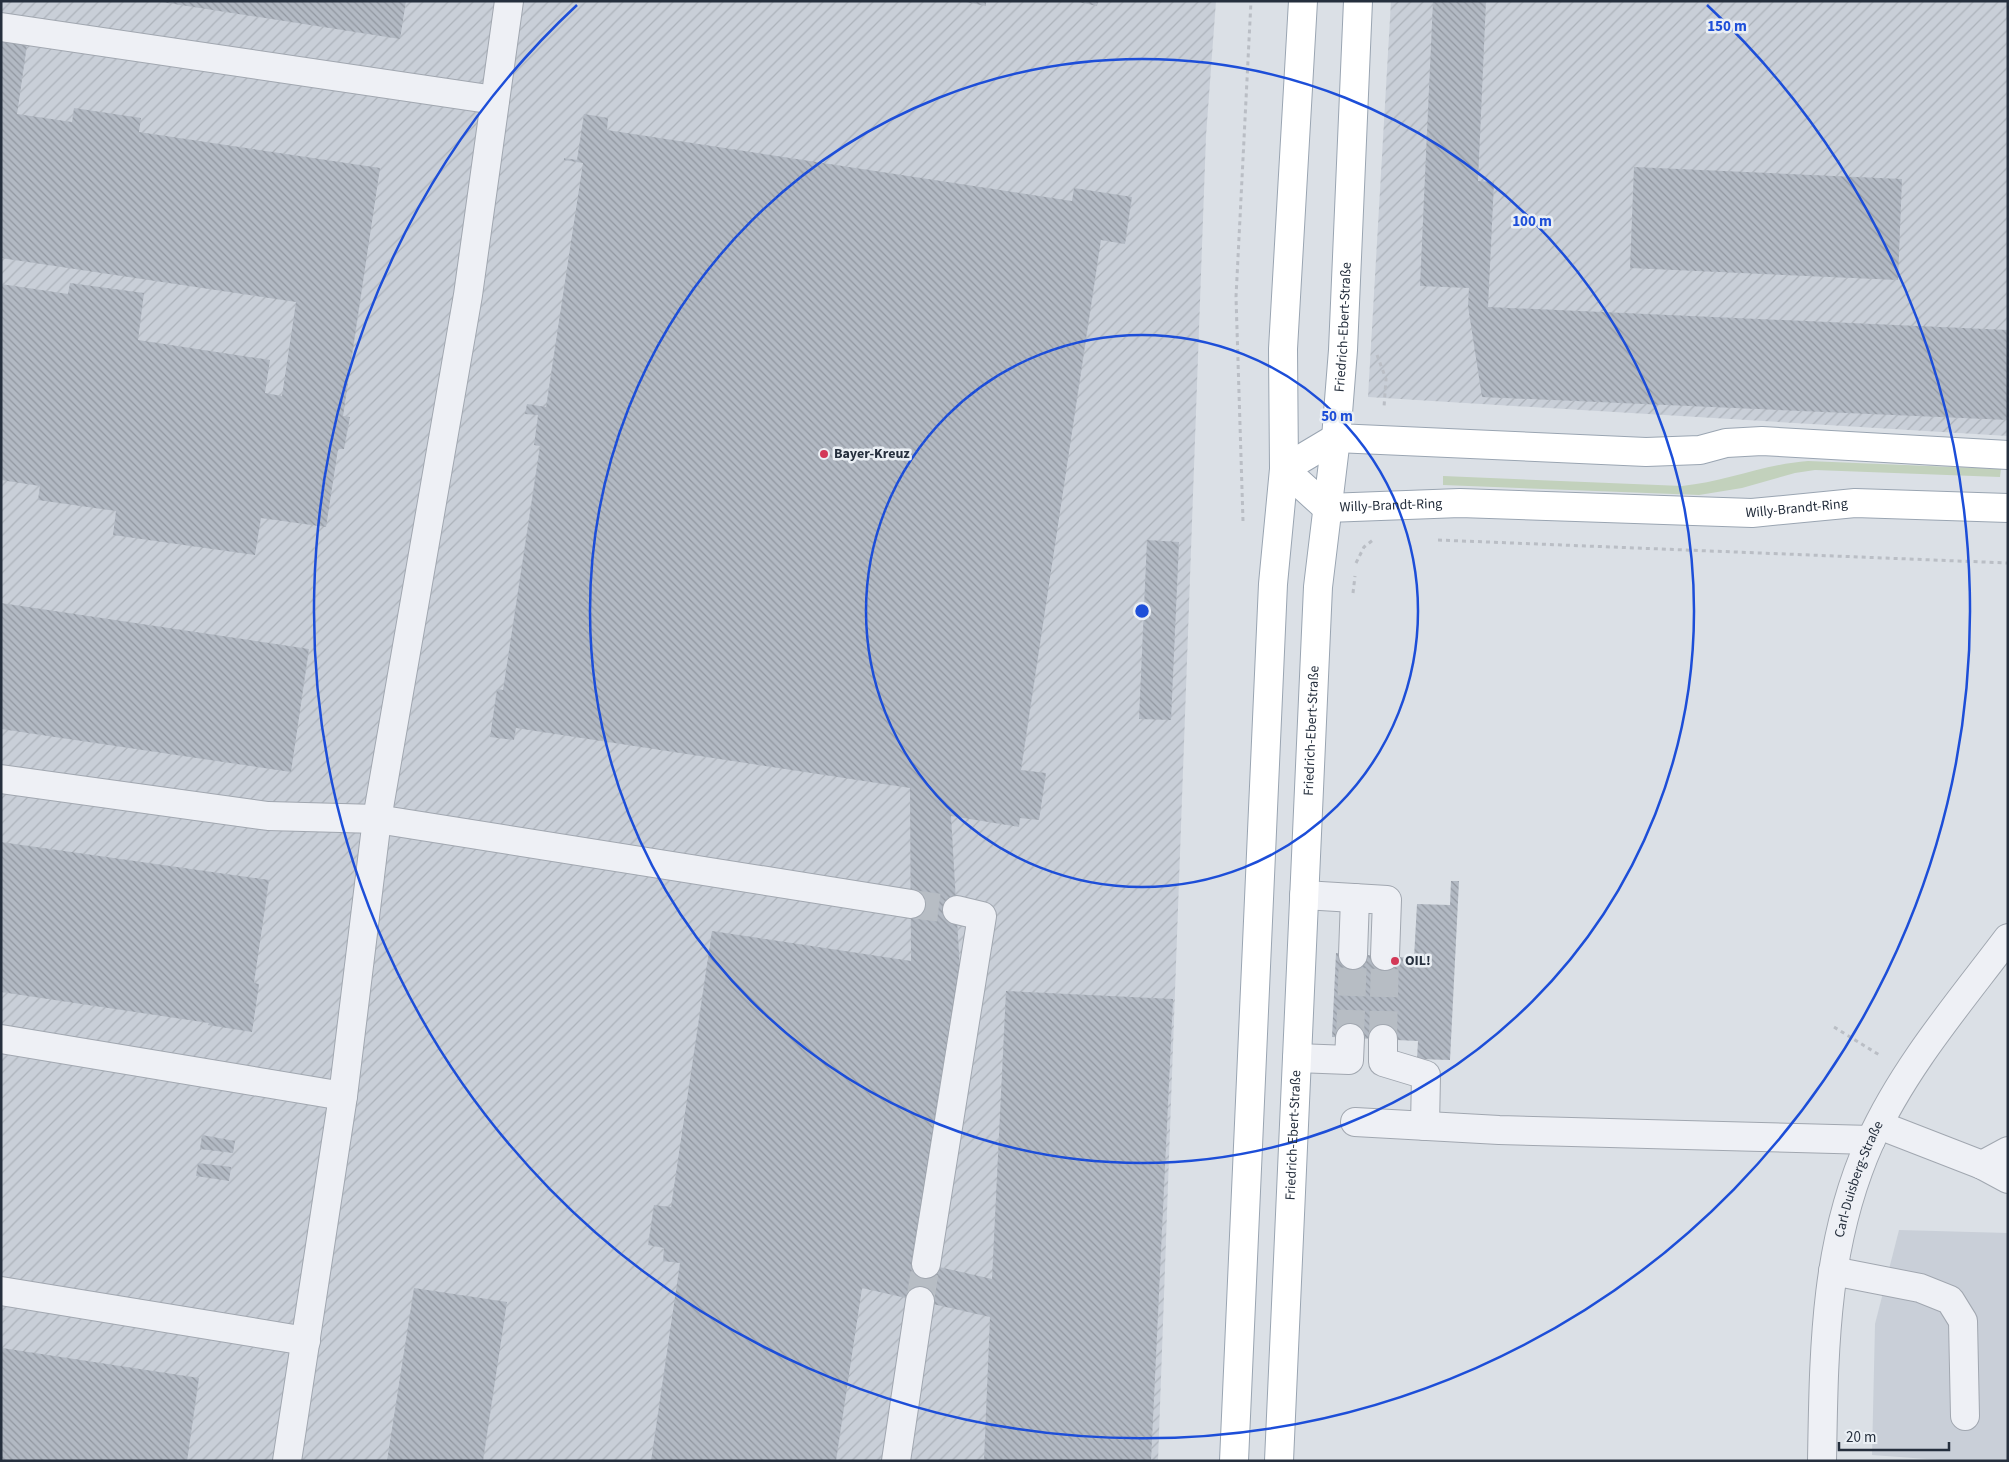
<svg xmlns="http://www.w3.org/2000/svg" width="2009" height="1462" viewBox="0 0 2009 1462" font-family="'Source Sans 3',sans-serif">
	<defs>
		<pattern id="industrial-furrows" width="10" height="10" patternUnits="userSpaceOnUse" patternTransform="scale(1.25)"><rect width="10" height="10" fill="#c9cfd8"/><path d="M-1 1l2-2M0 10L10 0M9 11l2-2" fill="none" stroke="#acb2ba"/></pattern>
		<pattern id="building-back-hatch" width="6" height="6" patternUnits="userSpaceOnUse" patternTransform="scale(1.25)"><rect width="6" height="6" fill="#b2b9c3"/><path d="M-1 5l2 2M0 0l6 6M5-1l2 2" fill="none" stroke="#9197a0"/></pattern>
	</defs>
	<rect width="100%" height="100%" fill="#dbe0e6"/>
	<path fill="#c9cfd8" d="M1899 1230 2008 1233V1461H1954L1872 1455 1875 1324Z"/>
	<path fill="url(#industrial-furrows)" d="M1 1H1216L1206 136 1158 1461H1Z
		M1391 1H2008V436L1368 397Z"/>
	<path fill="#c2d1bc" d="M1808 461 2001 469 2000 477 1815 470 1795 473 1742 488 1699 495 1443 485V476L1682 486C1725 482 1765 464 1808 461Z"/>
	<path fill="url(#building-back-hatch)" d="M155 1H406L400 39Z
		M961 1H986V6Z
		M1074 1H1098L1097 6Z
		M1433 1H1486L1478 181 1494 182 1488 307 2008 330V420L1482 397 1468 306 1469 288 1420 286Z
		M1 41 27 45 17 114 72 122 74 108 141 118 139 132 380 168 343 416 350 417 344 449H338L326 527 261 518 255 555 113 535 116 511 38 500 40 486 1 480V284L68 294 70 283 144 293 138 340 270 360 265 393 282 396 296 302 1 258Z
		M584 114 608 118 607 130 1072 201 1074 188 1132 197 1125 244 1101 240 1021 770 1046 773 1039 820 1020 818 1019 827 951 816 960 971 917 1262 992 1279 1006 991 1173 999 1151 1461H984L990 1317 862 1288 836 1461H651L680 1263 663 1261 664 1248 648 1245 654 1205 671 1207 712 931 911 961 910 788 516 728 514 740 490 737 497 689 503 690 540 446 534 445 538 415 525 414 527 404 546 407 583 163 564 160V158L577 160Z
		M1634 167 1902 179 1898 280 1630 268Z
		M1147 540 1179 542 1171 720 1139 719Z
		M1 603 309 649 291 772 1 729Z
		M1 842 269 880 254 983 259 984 252 1032 208 1025 209 1023 1 992Z
		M1451 881H1459L1450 1060 1417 1059 1418 1041 1332 1037 1336 953 1414 958 1417 904 1450 905Z
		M202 1135 235 1141 233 1153 200 1149Z
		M198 1163 231 1167 229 1181 196 1176Z
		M414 1288 507 1302 483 1461H387Z
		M2 1348 199 1378 187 1461H1Z"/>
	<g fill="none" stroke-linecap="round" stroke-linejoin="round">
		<path stroke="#b7bdc4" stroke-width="28" stroke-dasharray="28 14" stroke-linecap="butt" d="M911 904 957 910
			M1350 1038 1353 955
			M1383 1039 1385 956
			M920 1301 926 1264"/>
		<defs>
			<g id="minor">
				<path d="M1 27 495 100"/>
				<path d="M1 779 268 816 377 819 911 904"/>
				<path d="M1304 895 1387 900 1385 956"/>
				<path d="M1353 955 1355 898"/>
				<path d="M1 1039 343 1096"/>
				<path d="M1383 1039V1062L1426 1075 1425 1126"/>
				<path d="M1297 1058 1349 1060 1350 1038"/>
				<path d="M1355 1122 1499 1130 1871 1140"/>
				<path d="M1879 1125 1982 1165 2008 1179"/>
				<path d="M1982 1165 2008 1151"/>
				<path d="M926 1264 982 916 957 910"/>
				<path d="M1833 1271 1920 1288 1950 1300 1963 1321 1965 1416"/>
				<path d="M1 1291 306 1341"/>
				<path d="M287 1461 343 1096 377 819 468 295 509 1"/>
				<path d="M896 1461 920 1301"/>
				<path id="s1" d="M1822 1461C1824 1350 1824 1245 1870 1142 1904 1067 1959 1003 2008 938"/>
			</g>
			<g id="major">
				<path id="s2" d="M1284 469 1327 508 1460 503 1752 513 1855 503 2008 508"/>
				<path d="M1284 469 1336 438 1646 452 1700 450 1726 443 1762 441 2008 455"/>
				<path d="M1234 1461 1273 584 1284 469 1283 349 1303 1"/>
				<path id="s3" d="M1279 1461 1318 587 1336 438 1343 350 1358 1"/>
			</g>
		</defs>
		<use href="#minor" stroke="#a1a7b0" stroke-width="30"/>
		<use href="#major" stroke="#9aa5b2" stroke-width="30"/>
		<path stroke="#babec5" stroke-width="3" stroke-dasharray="4 4" stroke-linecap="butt" d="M1377 355 1386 379 1384 407
			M1243 521 1236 297 1251 1
			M1438 540 2008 563
			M1356 563 1364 547 1373 540
			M1353 593 1355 576
			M1834 1027 1881 1056"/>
		<use href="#minor" stroke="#eef0f5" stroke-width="28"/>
		<use href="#major" stroke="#fff" stroke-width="28"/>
	</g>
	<g fill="none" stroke="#1d4ed8" stroke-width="2.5">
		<circle cx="1142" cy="611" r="276"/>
		<circle cx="1142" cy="611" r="552"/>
		<path d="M1707 5A828 828 0 1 1 577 5"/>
	</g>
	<g fill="#d33857" stroke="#eaeff4" stroke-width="2">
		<circle cx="824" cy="454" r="5"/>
		<circle cx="1395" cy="961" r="5"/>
	</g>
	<g text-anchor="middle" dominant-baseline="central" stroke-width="5" stroke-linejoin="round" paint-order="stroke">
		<g font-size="14" fill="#252f3d" stroke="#eaeff4">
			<text stroke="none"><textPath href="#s3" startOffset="1136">Friedrich-Ebert-Straße</textPath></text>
			<text stroke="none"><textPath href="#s2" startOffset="122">Willy-Brandt-Ring</textPath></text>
			<text stroke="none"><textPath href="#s2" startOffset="528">Willy-Brandt-Ring</textPath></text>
			<text stroke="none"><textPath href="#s3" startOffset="731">Friedrich-Ebert-Straße</textPath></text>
			<text stroke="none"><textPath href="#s3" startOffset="326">Friedrich-Ebert-Straße</textPath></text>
			<text stroke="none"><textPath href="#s1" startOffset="286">Carl-Duisberg-Straße</textPath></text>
		</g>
		<g font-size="14" font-weight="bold" fill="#252f3d" stroke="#eaeff4" text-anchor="start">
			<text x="834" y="454">Bayer-Kreuz</text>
			<text x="1405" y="961">OIL!</text>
		</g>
	</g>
	<circle cx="1142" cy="611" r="8" fill="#1d4ed8" stroke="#eaeff4" stroke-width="2.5"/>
	<g font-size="15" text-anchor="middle" font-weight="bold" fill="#1d4ed8" stroke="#eaeff4" stroke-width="5" stroke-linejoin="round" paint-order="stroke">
		<text x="1727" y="31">150 m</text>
		<text x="1532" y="226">100 m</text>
		<text x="1337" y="421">50 m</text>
	</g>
	<rect width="2009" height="1462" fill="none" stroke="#252f3d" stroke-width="5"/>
	<path d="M1839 1442v8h110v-8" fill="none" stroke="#252f3d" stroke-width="2.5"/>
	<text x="1846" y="1442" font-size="15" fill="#252f3d" stroke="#eaeff4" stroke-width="4" paint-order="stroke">20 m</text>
</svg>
